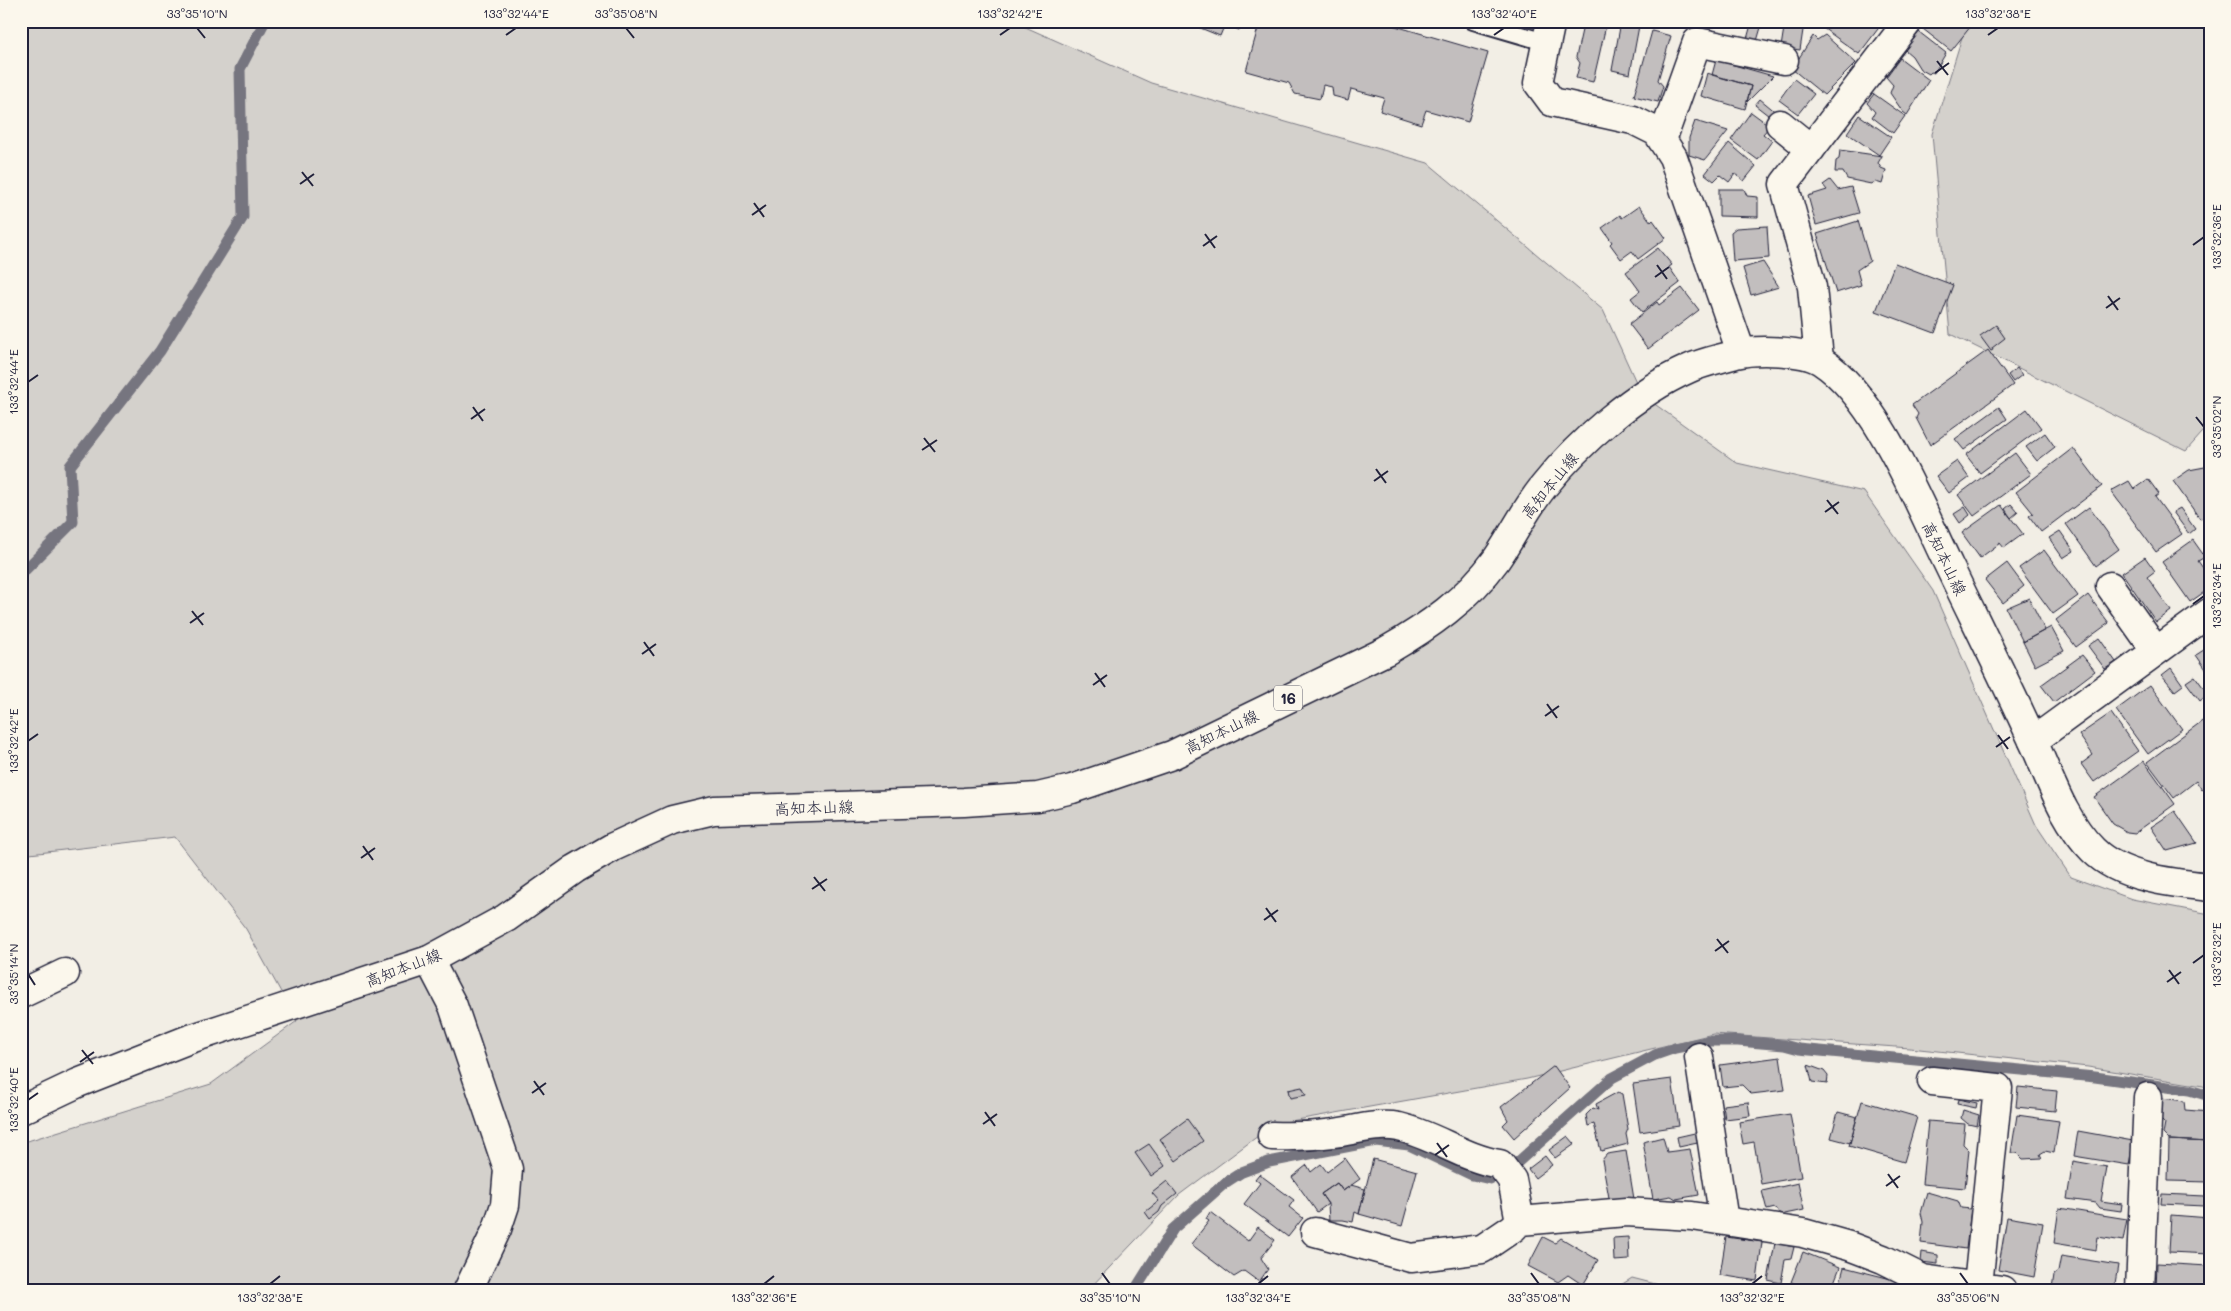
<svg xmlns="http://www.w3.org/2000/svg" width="2231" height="1311" viewBox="0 0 2231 1311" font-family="Mali,'Klee One',sans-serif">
	<rect width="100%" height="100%" fill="#f2eee5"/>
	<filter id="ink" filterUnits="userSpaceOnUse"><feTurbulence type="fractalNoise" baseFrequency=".02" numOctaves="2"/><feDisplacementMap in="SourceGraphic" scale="10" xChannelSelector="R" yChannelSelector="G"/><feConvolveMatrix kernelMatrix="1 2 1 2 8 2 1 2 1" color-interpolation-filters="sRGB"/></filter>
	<g filter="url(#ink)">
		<path fill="#d4d1cc" stroke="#7b7a84" d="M21 21H1012L1151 83 1428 163 1603 310 1642 395 1737 463 1864 492 1933 591 2036 825 2071 877 2132 899 2210 914V1089L2203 1086 2088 1067 1910 1048 1713 1034 1527 1079 1274 1124 1179 1195 1088 1290H21V1143L211 1084 297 1021 246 929 175 837 21 855Z
			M1967 21H2210V424L2186 451 1950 334 1932 134Z
			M1632 1278 1679 1290H1613Z"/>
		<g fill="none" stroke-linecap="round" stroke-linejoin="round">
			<path stroke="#76747f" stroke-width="11" d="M21 574 73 522 70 466 160 351 243 217 240 69 265 21
				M1135 1290 1173 1229 1225 1183 1242 1172 1269 1162 1376 1141 1409 1145 1472 1175 1490 1179 1518 1162 1612 1078 1655 1055 1675 1048 1710 1041H1738L1784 1045 1799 1049 2095 1077 2189 1090 2210 1096"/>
		</g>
		<path fill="#c2bebe" stroke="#22223b" d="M1200 21H1243L1239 30 1225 24 1220 36 1198 27Z
			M1260 21H1378L1488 53 1468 122 1426 110 1421 124 1380 111 1384 98 1351 89 1348 100 1333 96 1332 87 1323 85 1320 99 1295 94 1289 83 1246 71Z
			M1584 21H1607L1593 82 1576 78 1580 63 1576 57Z
			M1752 21 1762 24 1757 41 1747 39Z
			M1783 21H1809L1803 30 1800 50 1781 47 1784 28Z
			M1828 21H1884L1859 54 1823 28Z
			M1930 21H1975L1951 51 1923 29Z
			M1621 22 1639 26 1630 74 1612 70Z
			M1652 31 1671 36 1658 80 1663 86 1658 102 1634 96Z
			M1919 32 1946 53 1934 73 1931 72 1929 74 1920 69 1912 56 1905 50Z
			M1825 35 1856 63 1824 95 1792 69 1813 36 1817 40Z
			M1900 58 1929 80 1907 115 1903 112 1890 93 1893 85 1886 77Z
			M1716 60 1773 76 1747 102 1751 86 1712 75Z
			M1707 73 1751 86 1745 109 1701 96Z
			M1794 79 1814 94 1798 114 1779 100Z
			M1874 94 1905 116 1893 133 1872 117 1875 112 1867 103Z
			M1760 99 1777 113 1773 119 1755 105Z
			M1751 112 1770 126 1763 134 1772 141 1758 160 1731 140Z
			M1859 115 1891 137 1879 155 1847 133Z
			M1695 121 1728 131 1705 160 1689 155V138Z
			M1729 143 1756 166 1744 181 1735 174 1729 182 1720 175 1714 181 1705 174Z
			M1840 150 1882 156 1878 163 1881 168 1886 170 1882 184 1876 182 1871 184 1847 179 1843 172H1835L1836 161 1839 159Z
			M1830 180 1838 190 1851 187 1859 213 1816 225 1808 196 1827 190 1823 185Z
			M1719 189H1744L1747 196 1758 197V217L1719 216Z
			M1639 206 1651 222 1653 220 1666 238 1638 259 1632 251 1621 259 1610 244 1612 242 1602 228 1620 215 1622 218Z
			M1858 221 1870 261 1857 270 1861 285 1836 293 1817 234Z
			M1767 226 1769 258 1733 261 1731 232 1736 228Z
			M1658 248 1672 265 1669 267 1680 283 1642 312 1631 298 1640 291 1626 272Z
			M1763 262 1779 287 1751 295 1743 268Z
			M1895 263 1953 285 1935 333 1876 311Z
			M1682 288 1699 310 1648 349 1629 324 1657 302 1659 305Z
			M1996 325 2005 338 1992 348 1993 350 1991 351 1980 336Z
			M1988 350 2013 385 1930 445 1916 418 1918 414 1912 405Z
			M2017 368 2022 375 2013 382 2008 375Z
			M1999 407 2007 419 1964 450 1955 439Z
			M2027 409 2041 428 1980 473 1966 455Z
			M2045 433 2055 447 2037 461 2026 447Z
			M2073 448 2102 486 2041 532 2029 516 2033 513 2016 492Z
			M2015 453 2031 474 1974 516 1958 495Z
			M1957 461 1969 478 1949 493 1936 476Z
			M2210 466V515L2200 519 2173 481 2189 470Z
			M2148 479 2159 494 2155 497 2182 534 2156 552 2111 491 2129 481 2134 489Z
			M2011 504 2018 512 2011 518 2005 509Z
			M2001 505 2023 534 2004 548 2000 543 1980 558 1962 533Z
			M1965 507 1970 515 1960 523 1954 514Z
			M2089 507 2119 549 2096 566 2066 524Z
			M2180 508 2195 529 2189 534 2173 512Z
			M2060 531 2074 551 2063 558 2049 538Z
			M2193 540 2205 557 2198 561 2210 578V588L2190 602 2162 562Z
			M2044 550 2078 596 2053 614 2019 568Z
			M2145 557 2155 571 2147 577 2171 611 2156 622 2122 573Z
			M2007 563 2024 586 2003 603 1985 580Z
			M2088 595 2109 623 2076 647 2056 620Z
			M2029 598 2045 630 2023 642 2006 608Z
			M2051 627 2064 651 2035 666 2023 642Z
			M2099 638 2116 662 2105 669 2088 646Z
			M2210 646V675L2196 655Z
			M2082 655 2095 671 2054 702 2041 685Z
			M2171 668 2183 685 2175 691 2162 675Z
			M2195 676 2208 694 2200 701 2186 682Z
			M2150 685 2182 729 2148 754 2116 710Z
			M2111 713 2138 751 2094 782 2081 764 2093 755 2079 735Z
			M2209 716 2210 785 2202 790 2196 781 2174 798 2147 762Z
			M2144 761 2175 804 2135 833 2127 832 2113 824 2094 797Z
			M2175 811 2197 843 2167 851 2151 827Z
			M1780 1057 1785 1090 1751 1094 1742 1085 1723 1087 1720 1065Z
			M1808 1065 1824 1071 1828 1076 1827 1084 1812 1082Z
			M1554 1066 1570 1088 1514 1138 1503 1125 1508 1120 1501 1107Z
			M1672 1079 1679 1126 1640 1132 1633 1084Z
			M1302 1087 1306 1095 1290 1098 1288 1090Z
			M2018 1087 2057 1091 2055 1111 2016 1107Z
			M1618 1092 1622 1094 1628 1129 1626 1134 1628 1144 1601 1151 1594 1124 1588 1126 1586 1115 1593 1108 1598 1110 1596 1104Z
			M2162 1098 2184 1101 2185 1110 2210 1112V1142L2169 1140 2163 1134 2165 1123 2159 1117Z
			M1958 1099 1977 1103 1976 1108 1957 1104Z
			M1862 1101 1917 1117 1904 1162 1849 1146Z
			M1748 1102 1750 1116 1725 1119 1723 1105Z
			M1963 1110 1979 1115 1977 1126 1968 1124 1961 1118Z
			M1838 1112 1857 1117 1850 1143 1831 1138Z
			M1790 1114 1801 1177 1761 1184 1754 1142 1743 1144 1739 1122Z
			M2017 1115 2059 1121 2054 1153 2045 1151 2040 1154 2042 1158 2023 1159 2017 1153H2011Z
			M1187 1119 1203 1141 1176 1161 1160 1139Z
			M1928 1121 1965 1124 1963 1144 1969 1150 1965 1188 1922 1184Z
			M2078 1131 2133 1141 2129 1165 2074 1156Z
			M1699 1132 1702 1142 1679 1147 1677 1137Z
			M1568 1136 1575 1144 1555 1158 1549 1150Z
			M1663 1137 1667 1152 1690 1149 1699 1195 1676 1199 1671 1196 1653 1199 1643 1142Z
			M2169 1140 2210 1142V1182L2168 1181Z
			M1149 1144 1165 1166 1151 1176 1135 1153Z
			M1626 1151 1634 1199 1610 1203 1602 1160 1607 1154Z
			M1545 1156 1552 1165 1535 1178 1528 1169Z
			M1345 1158 1360 1179 1343 1191 1337 1183 1321 1194 1328 1204 1317 1212 1292 1177 1307 1165 1311 1172 1321 1164 1327 1172Z
			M1373 1159 1417 1171 1402 1226 1359 1214Z
			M2073 1161 2107 1167 2101 1201 2122 1204 2121 1211 2100 1208 2096 1203 2067 1199Z
			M1259 1174 1294 1200 1289 1207 1303 1218 1288 1237 1244 1204 1260 1183 1255 1179Z
			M1167 1181 1177 1194 1162 1206 1159 1212 1150 1219 1145 1212 1159 1201 1152 1193Z
			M1337 1183 1343 1191 1351 1185 1365 1189 1359 1214 1355 1212 1353 1222 1343 1220H1329L1328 1204 1321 1194Z
			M1798 1183 1804 1210 1780 1215 1775 1208 1767 1210 1762 1191Z
			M1927 1192 1958 1201 1961 1208 1971 1209 1966 1249 1921 1243 1923 1222 1921 1213Z
			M2162 1194 2205 1196 2204 1206 2161 1204Z
			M2059 1208 2127 1219 2123 1241 2098 1237 2096 1250 2054 1243Z
			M1210 1212 1248 1241 1258 1227 1275 1240 1261 1258 1268 1269 1259 1282 1244 1271 1234 1277 1191 1244 1209 1221 1206 1219Z
			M2171 1215 2210 1218V1254L2169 1252Z
			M2007 1217 2043 1223 2034 1277 1998 1270Z
			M1543 1237 1555 1243 1561 1238 1598 1260 1583 1285 1568 1275 1558 1282 1528 1266Z
			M1628 1237 1629 1260 1614 1261 1613 1238Z
			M1726 1237 1762 1242 1757 1281 1720 1275Z
			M1775 1243 1794 1247 1791 1259 1785 1260 1781 1283 1768 1280Z
			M1803 1252 1840 1267 1831 1290H1809L1791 1282Z
			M1922 1252 1938 1255V1264L1921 1262Z
			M2061 1256 2118 1265 2114 1290 2052 1288 2054 1275 2058 1272Z
			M2157 1263 2208 1266 2207 1288 2210 1290H2156Z
			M1844 1267 1895 1280 1896 1285 1900 1290H1838Z"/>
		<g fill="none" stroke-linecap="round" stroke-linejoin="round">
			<defs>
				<path id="service" d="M1473 21 1545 42"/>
				<path id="minor" d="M1551 21 1538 83 1552 102 1633 120 1657 132 1673 157 1741 352
					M1780 124 1811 149
					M1662 140 1697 42 1784 60
					M1819 359 1812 287 1784 184 1907 23
					M2110 586 2156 651
					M2033 741 2210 612
					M429 960 453 1006 508 1169 505 1205 497 1229 468 1290
					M21 994 65 973
					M1699 1057 1724 1221
					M1932 1081 1998 1088 1978 1286
					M1272 1136C1293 1137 1313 1136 1334 1133 1356 1130 1377 1123 1399 1127 1434 1135 1465 1159 1500 1164L1512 1180 1520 1221
					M1315 1232 1411 1258 1482 1249 1513 1228 1520 1221 1626 1212 1692 1216 1803 1233 1849 1246 1883 1259 1923 1279 2002 1290
					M2140 1290 2148 1097"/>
				<path id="primary" d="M21 1110 78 1083 187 1040 429 960 506 918 575 869 613 847 672 820 714 810 964 802 1038 797 1072 789 1172 755 1386 651C1428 627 1468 599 1496 560 1513 536 1525 509 1544 486 1579 442 1636 392 1688 369 1703 362 1720 359 1736 354 1755 349 1804 350 1821 361 1878 398 1919 505 1949 566 1977 624 2006 682 2033 741 2050 778 2063 820 2093 850 2121 878 2172 883 2210 887"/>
			</defs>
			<use href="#service" stroke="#22223b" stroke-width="20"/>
			<use href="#minor" stroke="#22223b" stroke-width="31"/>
			<use href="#primary" stroke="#22223b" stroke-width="31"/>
			<use href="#service" stroke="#fbf7ec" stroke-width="16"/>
			<use href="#minor" stroke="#fbf7ec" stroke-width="28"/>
			<use href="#primary" stroke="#fbf7ec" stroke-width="28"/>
		</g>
	</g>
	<path fill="none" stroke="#22223b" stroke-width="2" d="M197 28 205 38M626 28 634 38M506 35 516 28M1000 35 1010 28M1494 35 1504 28M1988 35 1998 28M1937 61 1948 75M1935 73 1949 63M302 172 313 186M300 184 314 174M754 203 764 217M752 215 766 205M1205 234 1215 248M2193 245 2204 237M1203 246 1217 236M1657 265 1667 279M1655 277 1669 267M2108 296 2118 310M2106 308 2120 298M28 382 38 375M473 407 483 421M2196 417 2204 427M471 419 485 409M924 438 935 452M922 450 937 440M1376 469 1386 483M1374 481 1388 471M1827 500 1838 514M1825 512 1839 502M2193 604 2204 596M192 611 203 625M190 623 204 613M644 642 654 656M642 654 656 644M1095 673 1105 687M1093 685 1107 675M1547 704 1557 718M1545 716 1559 706M1998 735 2008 749M28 741 38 734M1996 747 2010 737M363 846 373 860M361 858 375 848M814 877 825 891M812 889 827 879M1266 908 1276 922M1264 920 1278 910M1717 939 1728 953M1715 951 1729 941M2193 963 2204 955M2169 970 2179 984M28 974 35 985M2167 982 2181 972M82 1050 93 1064M80 1062 94 1052M534 1081 544 1095M532 1093 546 1083M28 1100 38 1093M985 1112 995 1126M983 1124 997 1114M1437 1143 1447 1157M1435 1155 1449 1145M1888 1174 1898 1188M1886 1186 1900 1176M1102 1273 1110 1284M1531 1273 1539 1284M1960 1273 1968 1284M270 1284 280 1276M764 1284 774 1276M1258 1284 1268 1276M1752 1284 1762 1276"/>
	<g text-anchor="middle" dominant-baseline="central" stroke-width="5" stroke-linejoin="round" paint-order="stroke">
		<rect fill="#fbf7ec" stroke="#636270" stroke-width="1" x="1274" y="685.5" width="28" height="25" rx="4"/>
		<g font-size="15" font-weight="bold" fill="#22223b">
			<text x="1288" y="698">16</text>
		</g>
		<g font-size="16" fill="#22223b" stroke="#fbf7ec">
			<text transform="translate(1549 485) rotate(-51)">高知本山線</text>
			<text transform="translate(1945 558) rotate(64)">高知本山線</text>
			<text transform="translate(1221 731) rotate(-26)">高知本山線</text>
			<text transform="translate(814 807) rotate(-2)">高知本山線</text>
			<text transform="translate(403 967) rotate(-21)">高知本山線</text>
		</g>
	</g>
	<rect width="2231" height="1311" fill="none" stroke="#fbf7ec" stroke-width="55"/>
	<rect x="28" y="28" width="2176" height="1256" fill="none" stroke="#22223b" stroke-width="2"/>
	<g font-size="12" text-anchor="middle" fill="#22223b">
		<text x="197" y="18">33°35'10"N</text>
		<text x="516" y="18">133°32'44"E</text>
		<text x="626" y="18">33°35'08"N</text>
		<text x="1010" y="18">133°32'42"E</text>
		<text x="1504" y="18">133°32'40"E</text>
		<text x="1998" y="18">133°32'38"E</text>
		<text transform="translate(2217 237) rotate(-90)" y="4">133°32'36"E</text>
		<text transform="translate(14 382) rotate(-90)" y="4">133°32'44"E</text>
		<text transform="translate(2217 427) rotate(-90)" y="4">33°35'02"N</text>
		<text transform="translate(2217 596) rotate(-90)" y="4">133°32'34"E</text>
		<text transform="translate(14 741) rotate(-90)" y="4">133°32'42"E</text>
		<text transform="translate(2217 955) rotate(-90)" y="4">133°32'32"E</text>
		<text transform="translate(14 974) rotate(-90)" y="4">33°35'14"N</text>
		<text transform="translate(14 1100) rotate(-90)" y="4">133°32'40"E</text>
		<text x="270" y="1302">133°32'38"E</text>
		<text x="764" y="1302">133°32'36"E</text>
		<text x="1110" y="1302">33°35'10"N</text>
		<text x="1258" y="1302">133°32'34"E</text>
		<text x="1539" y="1302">33°35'08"N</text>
		<text x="1752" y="1302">133°32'32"E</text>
		<text x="1968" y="1302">33°35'06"N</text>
	</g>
</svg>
